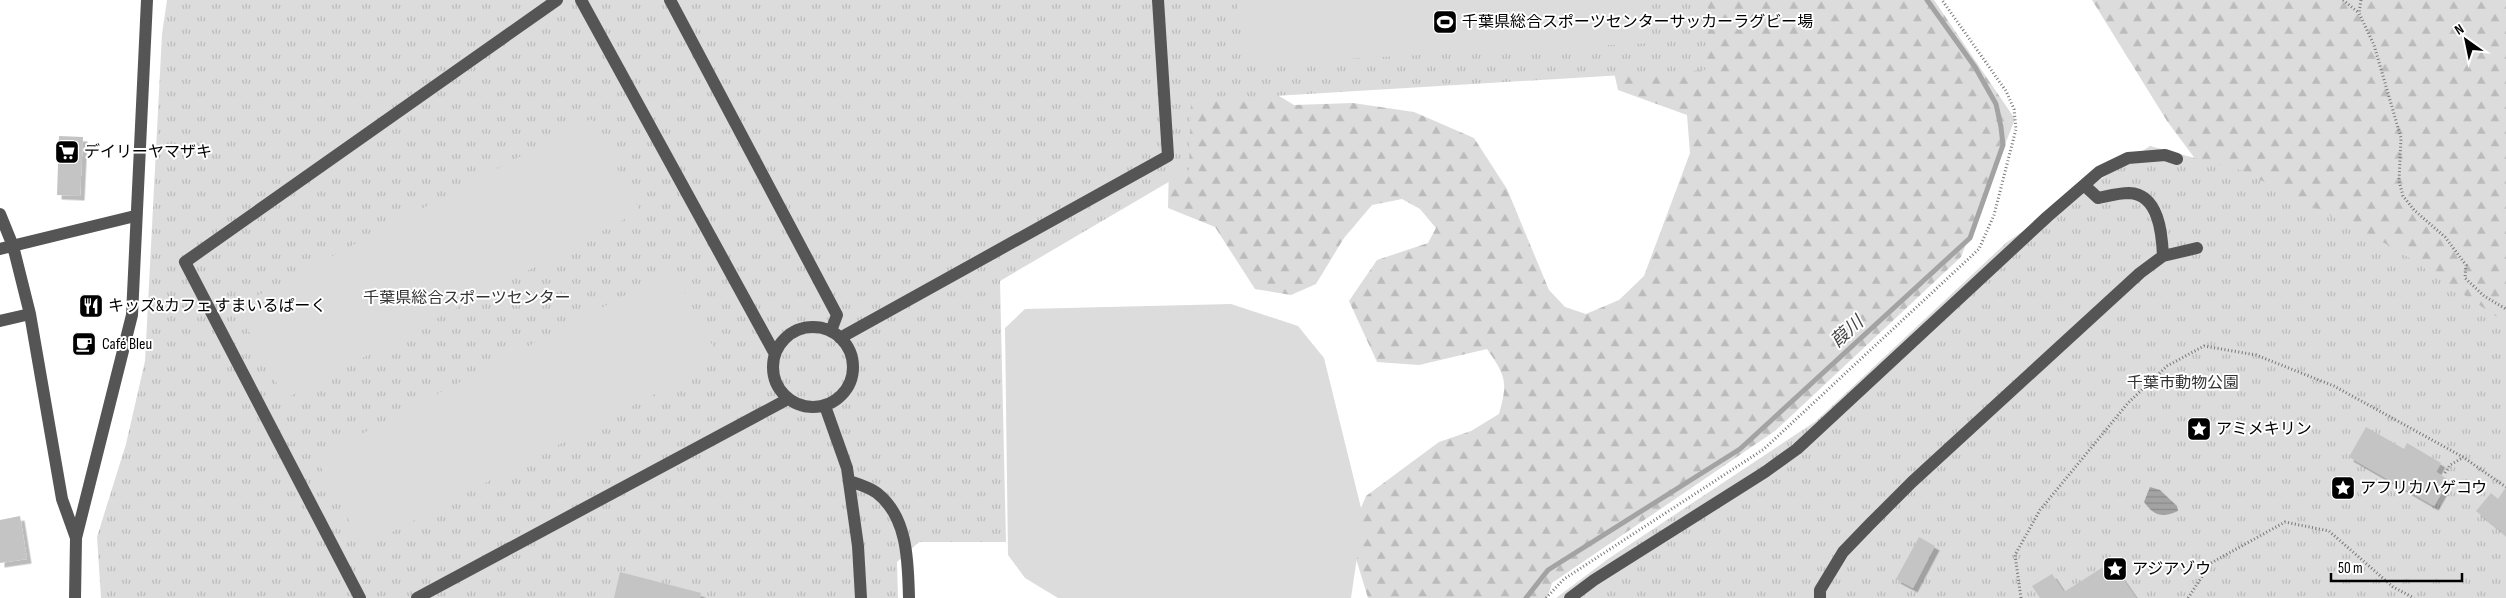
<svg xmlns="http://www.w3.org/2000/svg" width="2506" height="598" viewBox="0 0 2506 598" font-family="'Sofia Sans Condensed','Noto Sans JP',sans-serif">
	<defs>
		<pattern id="forest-firs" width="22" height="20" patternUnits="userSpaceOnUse" patternTransform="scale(1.25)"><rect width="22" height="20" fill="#dcdcdc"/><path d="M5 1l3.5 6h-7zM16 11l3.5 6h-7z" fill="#bbb"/></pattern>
		<pattern id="park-tufts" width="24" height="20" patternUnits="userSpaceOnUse" patternTransform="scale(1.25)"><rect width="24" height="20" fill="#dcdcdc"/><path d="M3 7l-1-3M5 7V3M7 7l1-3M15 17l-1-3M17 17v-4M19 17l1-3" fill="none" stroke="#bbb"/></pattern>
		<pattern id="water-rules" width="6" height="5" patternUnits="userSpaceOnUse" patternTransform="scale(1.25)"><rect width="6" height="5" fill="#a3a3a3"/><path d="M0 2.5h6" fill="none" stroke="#8b8b8b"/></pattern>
		<filter id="shadow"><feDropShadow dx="4.5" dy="4.5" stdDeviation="0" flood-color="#0004"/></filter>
	</defs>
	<rect width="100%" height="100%" fill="#fff"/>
	<path fill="url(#forest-firs)" d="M1214 0 1241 73 1294 105 1353 103 1414 112 1474 138 1507 189 1549 290 1565 307 1586 314 1619 300 1644 276 1690 153 1687 115 1618 90 1613 68 1702 0H1934L2015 119 1961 257 1775 431 1552 583 1547 598H1368L1349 536 1366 496 1439 442 1471 431 1499 414C1508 382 1506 376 1487 349L1419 365 1377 362 1349 301 1377 260 1428 243 1436 228 1420 209 1402 199 1372 205 1344 238 1316 284 1291 295 1255 289 1215 227 1168 208 1169 164Z
		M2092 0H2506V326L2199 164 2167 121Z"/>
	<path fill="url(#park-tufts)" d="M167 0H1708L1707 70 1191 101 1189 170 1000 281 1006 542H919L897 562 898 598H101L97 537 126 444 145 361 162 34Z
		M2150 146 2243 171 2396 249 2506 323V598H1556L1608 559 1816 421 2007 242Z"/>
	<path fill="#dcdcdc" d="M1236 0H1652L1651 43 1247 64Z
		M591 119 640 211 285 399 236 307Z
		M673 270 720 360 363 547 316 458Z
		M1231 304 1298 326 1324 358 1363 516 1351 598H1058L1025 578 1008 555 1005 328 1025 309Z"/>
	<path fill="url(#water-rules)" d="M2150 487 2160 490 2177 506 2178 511C2162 518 2154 516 2144 502Z"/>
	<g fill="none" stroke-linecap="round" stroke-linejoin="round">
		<path stroke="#a3a3a3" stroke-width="5" d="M1526 598 1548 570 1740 449 1970 238 2003 145 2001 127 1996 104 1975 67 1927 0"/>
	</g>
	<path fill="#c4c4c4" filter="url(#shadow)" d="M59 136 83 137 80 196 57 195Z
		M2366 427 2404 449 2407 443 2441 463 2436 472 2449 480 2434 506 2349 457Z
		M2506 487V535L2476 511 2491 493 2498 499Z
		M20 516 27 559 0 563V520Z
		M1919 537 1935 546 1913 588 1896 579Z
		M2111 562 2136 598H2040L2032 586 2052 574 2064 592Z
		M620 572 701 593 700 598H614Z"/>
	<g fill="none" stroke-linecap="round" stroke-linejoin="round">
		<path stroke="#777" stroke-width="3" stroke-dasharray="1 2.5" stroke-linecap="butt" d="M2343 0 2359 13
			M2361 0 2359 13 2374 45 2401 138 2399 181 2403 196 2414 210 2445 237 2466 265 2465 278 2484 296 2506 309
			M2445 473 2450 465 2462 458
			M1546 598 1564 579 1764 449 1979 249 1994 215 2016 129 2014 109 2006 91 1942 0
			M2021 598 2015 555 2040 510 2128 403 2167 366 2204 346 2256 355 2334 386 2463 457 2506 487
			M2188 598 2211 563 2285 522 2329 531 2393 587 2414 598"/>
		<path stroke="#555" stroke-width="12" d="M581 0 775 354
			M670 0 837 315 831 331
			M2084 185 2098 198C2108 196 2119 193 2129 193 2159 194 2162 234 2163 256
			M0 214 13 246 30 314 62 499 76 538
			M0 249 135 216
			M0 321 30 314
			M773 367a40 40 0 1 1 80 0a40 40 0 1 1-80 0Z
			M840 338 1168 156 1158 0
			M825 406 847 468 858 546 861 598
			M849 481C858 484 869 487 877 493 908 517 908 562 909 598
			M75 598 76 538 132 315 147 0
			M360 598 185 262 557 0
			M417 598 788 399
			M1570 598 1594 580 1765 472 1797 449 2047 217 2099 172 2128 158 2165 155 2177 159
			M1820 598V590L1843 552 1870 524 1912 482 2140 273 2163 256 2197 248"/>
	</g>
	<defs>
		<symbol id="stadium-square" viewBox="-11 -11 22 22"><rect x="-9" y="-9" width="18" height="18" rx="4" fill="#000" stroke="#fff"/><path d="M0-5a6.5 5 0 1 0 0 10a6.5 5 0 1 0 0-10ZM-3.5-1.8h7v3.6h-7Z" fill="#fff"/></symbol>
		<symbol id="supermarket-square" viewBox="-11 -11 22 22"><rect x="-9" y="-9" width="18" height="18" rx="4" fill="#000" stroke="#fff"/><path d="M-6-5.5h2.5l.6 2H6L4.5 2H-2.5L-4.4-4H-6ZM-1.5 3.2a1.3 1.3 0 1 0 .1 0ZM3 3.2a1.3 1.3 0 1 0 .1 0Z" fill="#fff"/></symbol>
		<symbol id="restaurant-square" viewBox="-11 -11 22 22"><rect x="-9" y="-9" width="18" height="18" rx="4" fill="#000" stroke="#fff"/><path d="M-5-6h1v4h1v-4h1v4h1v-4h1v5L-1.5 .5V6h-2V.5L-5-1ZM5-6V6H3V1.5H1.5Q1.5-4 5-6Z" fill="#fff"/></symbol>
		<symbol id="cafe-square" viewBox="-11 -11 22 22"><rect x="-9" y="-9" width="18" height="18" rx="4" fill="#000" stroke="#fff"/><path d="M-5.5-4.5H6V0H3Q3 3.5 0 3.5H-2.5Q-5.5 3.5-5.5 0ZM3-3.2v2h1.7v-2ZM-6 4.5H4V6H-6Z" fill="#fff"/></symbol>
		<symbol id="sight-square" viewBox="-11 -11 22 22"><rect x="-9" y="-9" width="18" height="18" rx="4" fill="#000" stroke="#fff"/><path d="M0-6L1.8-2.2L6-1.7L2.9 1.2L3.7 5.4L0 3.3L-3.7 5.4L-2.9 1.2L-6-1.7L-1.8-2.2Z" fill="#fff"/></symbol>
	</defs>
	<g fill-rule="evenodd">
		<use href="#stadium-square" x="1431" y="8" width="28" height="28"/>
		<use href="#supermarket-square" x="53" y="138" width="28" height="28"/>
		<use href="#restaurant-square" x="77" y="292" width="28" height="28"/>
		<use href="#cafe-square" x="70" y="330" width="28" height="28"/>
		<use href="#sight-square" x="2185" y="415" width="28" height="28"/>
		<use href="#sight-square" x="2329" y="474" width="28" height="28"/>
		<use href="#sight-square" x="2101" y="555" width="28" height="28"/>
	</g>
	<g text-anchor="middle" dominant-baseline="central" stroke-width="4" stroke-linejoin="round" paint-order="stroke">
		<g font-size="16" fill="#000" stroke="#fff" text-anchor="start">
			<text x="1462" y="22">千葉県総合スポーツセンターサッカーラグビー場</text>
			<text x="84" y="152">デイリーヤマザキ</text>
			<text x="108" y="306">キッズ&amp;カフェ すまいるぱーく</text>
			<text x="102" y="344">Café Bleu</text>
			<text x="2216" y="429">アミメキリン</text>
			<text x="2360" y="488">アフリカハゲコウ</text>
			<text x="2132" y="569">アジアゾウ</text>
		</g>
		<g font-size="16" fill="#333" stroke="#fff">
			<text x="467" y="298">千葉県総合スポーツセンター</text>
			<text x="2183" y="383">千葉市動物公園</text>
		</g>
		<g font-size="18" font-style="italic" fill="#444" stroke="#fff">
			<text transform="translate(1847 332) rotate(-42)">葭川</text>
		</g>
	</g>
	<g transform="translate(2466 40) rotate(327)" stroke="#ffffff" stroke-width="4" paint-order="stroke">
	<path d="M0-4L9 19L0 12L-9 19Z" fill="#000000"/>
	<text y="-8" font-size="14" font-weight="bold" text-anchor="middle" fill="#000000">N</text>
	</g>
	<path d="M2331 573v8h131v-8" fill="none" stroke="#000000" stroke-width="2.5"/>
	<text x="2338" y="573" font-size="15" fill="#000000" stroke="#ffffff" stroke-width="4" paint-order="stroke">50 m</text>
</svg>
